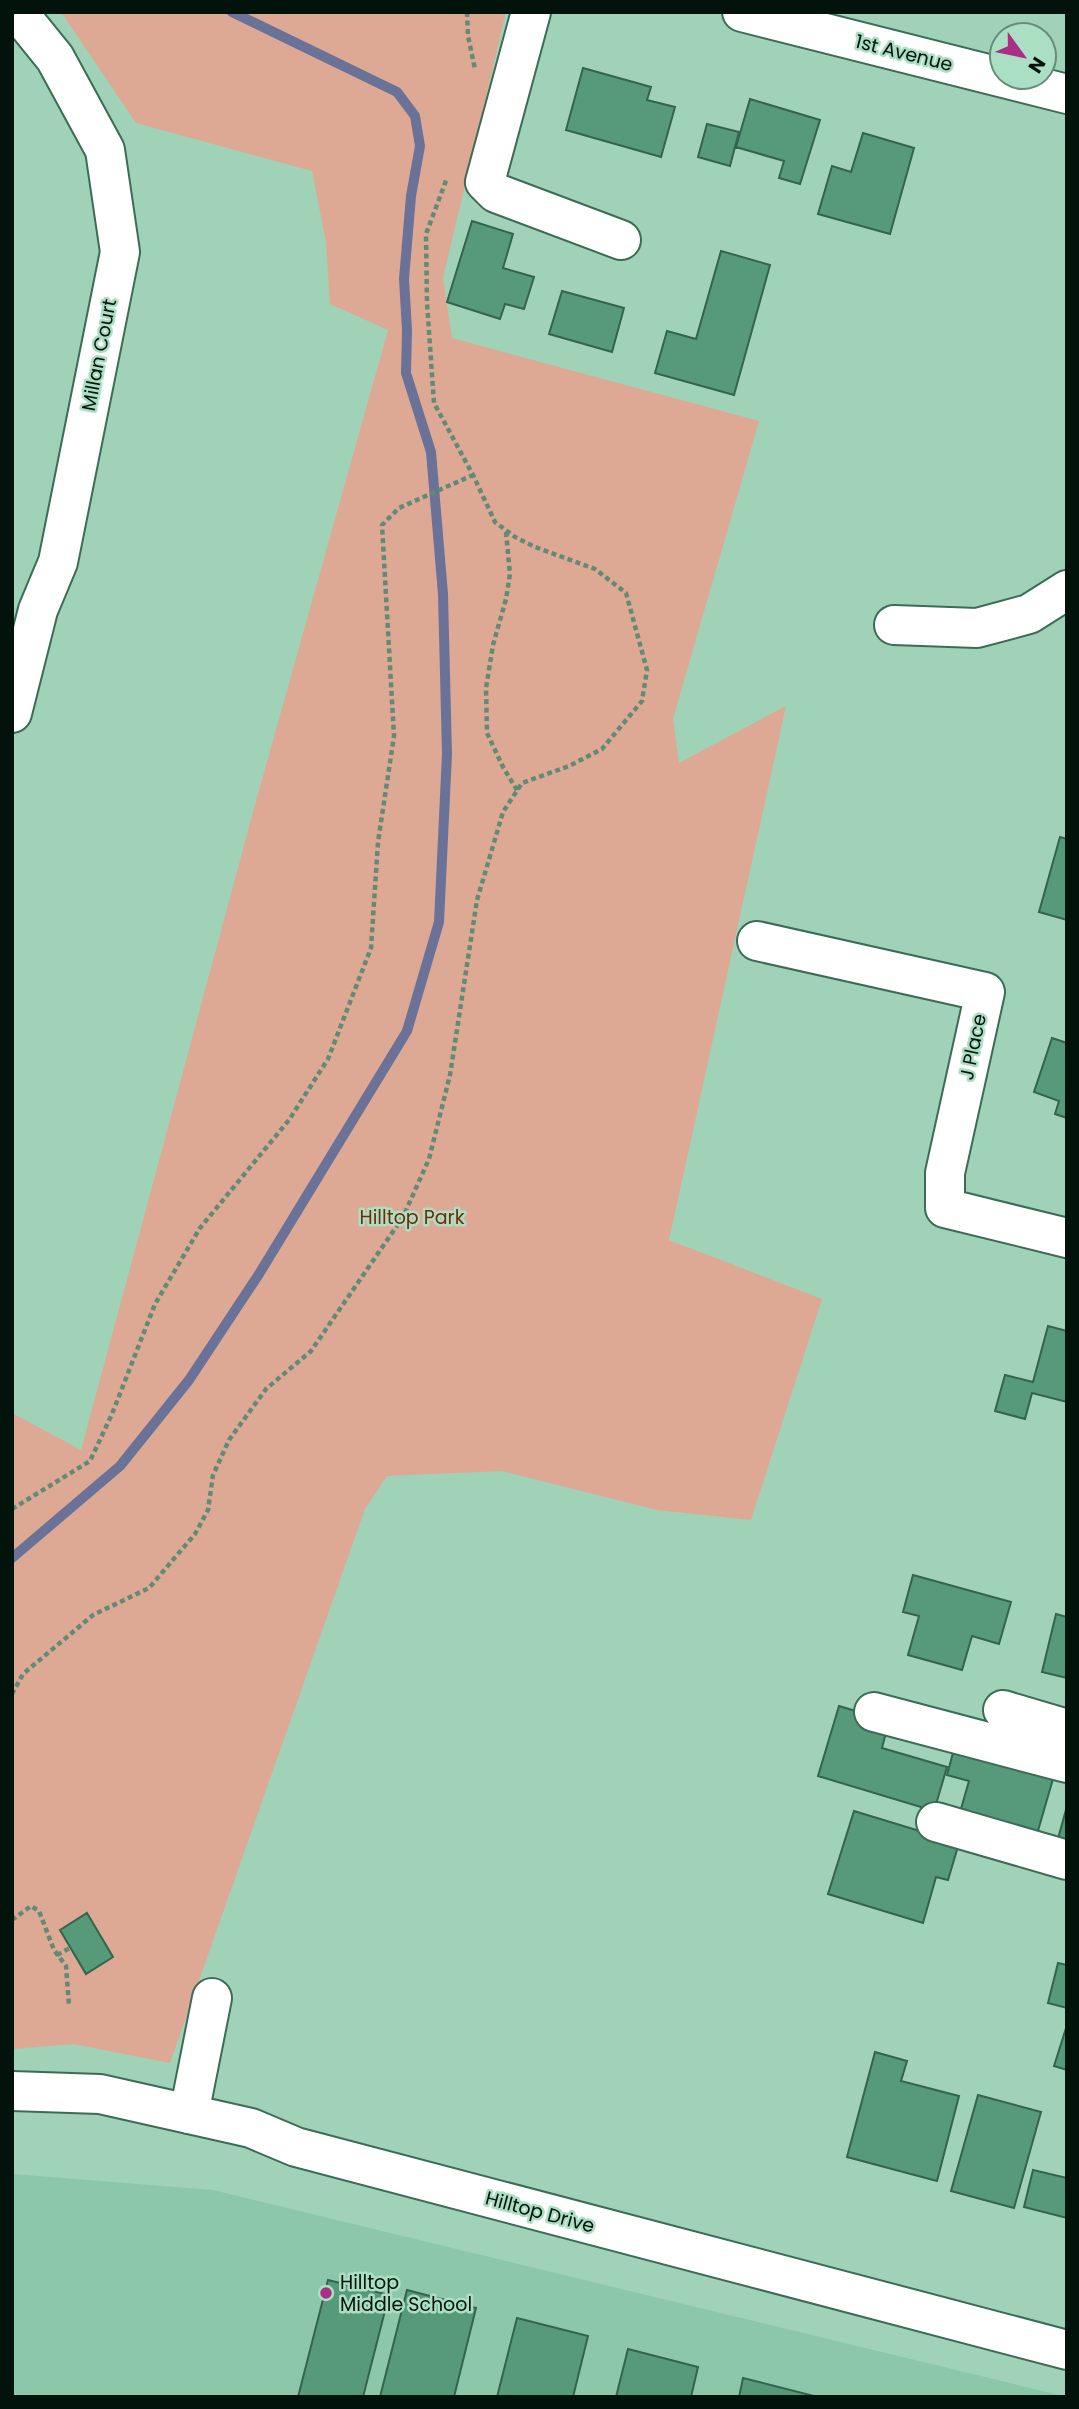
<svg xmlns="http://www.w3.org/2000/svg" width="1079" height="2409" viewBox="0 0 1079 2409" font-family="Poppins,sans-serif">
	<rect width="100%" height="100%" fill="#9fd2b7"/>
	<path fill="#8cc7a9" d="M12 2174 213 2190 1067 2397H12Z"/>
	<path fill="#dea994" d="M61 12H506L443 278 452 338 759 421 673 719 679 763 786 706 669 1240 822 1299 751 1520 657 1510 502 1471 387 1476 365 1509 170 2063 73 2044 12 2049V1413L81 1450 256 801 388 330 330 304 326 242 312 171 136 123Z"/>
	<g fill="none" stroke-linecap="round" stroke-linejoin="round">
		<path stroke="#6a7297" stroke-width="10" d="M12 1558 120 1466 189 1380 259 1274 407 1031 439 922 447 754 443 594 431 452 406 373 407 330 404 279 411 196 420 146 415 116 397 92 232 12"/>
	</g>
	<path fill="#579a7a" stroke="#33644d" stroke-width="2" d="M583 68 651 87 647 100 675 107 661 157 566 130Z
		M750 99 820 120 800 184 779 178 784 161 736 147Z
		M707 124 739 132 730 166 698 157Z
		M863 133 914 148 890 234 818 214 832 166 851 172Z
		M472 221 513 234 503 268 534 277 524 309 505 304 500 319 447 302Z
		M721 251 770 265 734 395 655 373 667 331 696 339Z
		M562 291 624 308 612 352 549 334Z
		M1060 837 1067 839V920L1039 912Z
		M1052 1038 1067 1043V1118L1055 1114 1059 1101 1034 1092Z
		M1048 1326 1067 1331V1402L1032 1393 1025 1419 995 1411 1005 1375 1033 1382Z
		M913 1575 1011 1602 999 1644 972 1636 962 1670 908 1655 919 1616 903 1612Z
		M1056 1614 1067 1617V1678L1042 1672Z
		M839 1706 889 1721 882 1748 947 1767 934 1811 818 1776Z
		M957 1738 1055 1772 1035 1841 958 1819 969 1781 947 1775Z
		M1067 1806V1845L1057 1842Z
		M854 1811 959 1843 948 1880 936 1877 923 1923 828 1894Z
		M87 1913 113 1957 86 1974 60 1930Z
		M1058 1963 1067 1965V2008L1048 2003Z
		M1067 2025V2070L1054 2066Z
		M875 2052 907 2061 901 2081 959 2096 937 2181 847 2157Z
		M978 2095 1041 2112 1014 2208 951 2191Z
		M1033 2170 1067 2178V2218L1024 2207Z
		M328 2280 389 2295 363 2397H298Z
		M407 2290 476 2308 454 2397H380Z
		M517 2318 588 2336 573 2397H497Z
		M628 2349 698 2367 691 2397H616Z
		M743 2378 814 2396V2397H739Z"/>
	<g fill="none" stroke-linecap="round" stroke-linejoin="round">
		<defs>
			<path id="minor" d="M531 12 485 182 496 193 621 240
				M742 12 1067 94
				M894 625 977 628 1029 614 1067 590
				M12 713 38 610 58 562 120 252 105 150 55 58 25 21 22 12
				M757 941 985 992 945 1173V1208L1067 1238
				M1003 1710 1067 1729
				M874 1712 1067 1763
				M936 1822 1067 1860
				M189 2114 212 1998"/>
			<path id="major" d="M12 2091 100 2094 251 2128 296 2147 1067 2350"/>
		</defs>
		<use href="#minor" stroke="#3c6c55" stroke-width="42"/>
		<use href="#major" stroke="#3c6c55" stroke-width="42"/>
		<path stroke="#638a76" stroke-width="4.5" stroke-dasharray="5 3.5" stroke-linecap="butt" d="M467 12 468 36 475 69
			M506 532 510 574 506 599 493 645 486 688 487 733 503 767 517 790
			M12 1509 90 1461 112 1414 155 1304 200 1228 289 1120 328 1059 371 948 378 842 394 736 382 525 399 508 473 475
			M12 1694 23 1674 93 1615 149 1588 195 1534 208 1510 213 1475 229 1440 266 1389 311 1351 403 1217 429 1159 450 1075 477 900 503 812 522 783 569 766 602 749 642 701 647 670 626 593 595 569 535 547 515 537 495 522 473 475 434 403 427 303 426 234 447 178
			M12 1920 31 1906 39 1911 54 1950 66 1966 69 2006
			M57 1955 70 1948"/>
		<use href="#minor" stroke="#fff" stroke-width="38"/>
		<use href="#major" stroke="#fff" stroke-width="38"/>
	</g>
	<circle fill="#a82f85" stroke="#abdfc4" stroke-width="2.5" cx="326" cy="2293" r="7"/>
	<g text-anchor="middle" dominant-baseline="central" stroke-width="5" stroke-linejoin="round" paint-order="stroke">
		<g font-size="19" fill="#01130a" stroke="#abdfc4">
			<text transform="translate(904 53) rotate(14)">1st Avenue</text>
			<text transform="translate(99 355) rotate(-79)">Millan Court</text>
			<text transform="translate(973 1047) rotate(-78)">J Place</text>
			<text transform="translate(540 2212) rotate(15)">Hilltop Drive</text>
		</g>
		<g font-size="19" fill="#752a04" stroke="#abdfc4">
			<text x="412" y="1217">Hilltop Park</text>
		</g>
		<g font-size="19" fill="#01130a" stroke="#abdfc4" text-anchor="start">
			<text x="340" y="2282">Hilltop<tspan x="340" dy="22">Middle School</tspan></text>
		</g>
	</g>
	<rect width="1079" height="2409" fill="none" stroke="#01130a" stroke-width="28"/>
	<g transform="translate(1023 56) rotate(123)"><circle r="33" fill="#abdfc4" stroke="#678d7a" stroke-width="2"/>
	<path d="M0-5L12 26L0 18L-12 26Z" fill="#a82f85"/>
	<text y="-10" font-size="19" font-weight="bold" text-anchor="middle" fill="#01130a">N</text>
	</g>
</svg>
